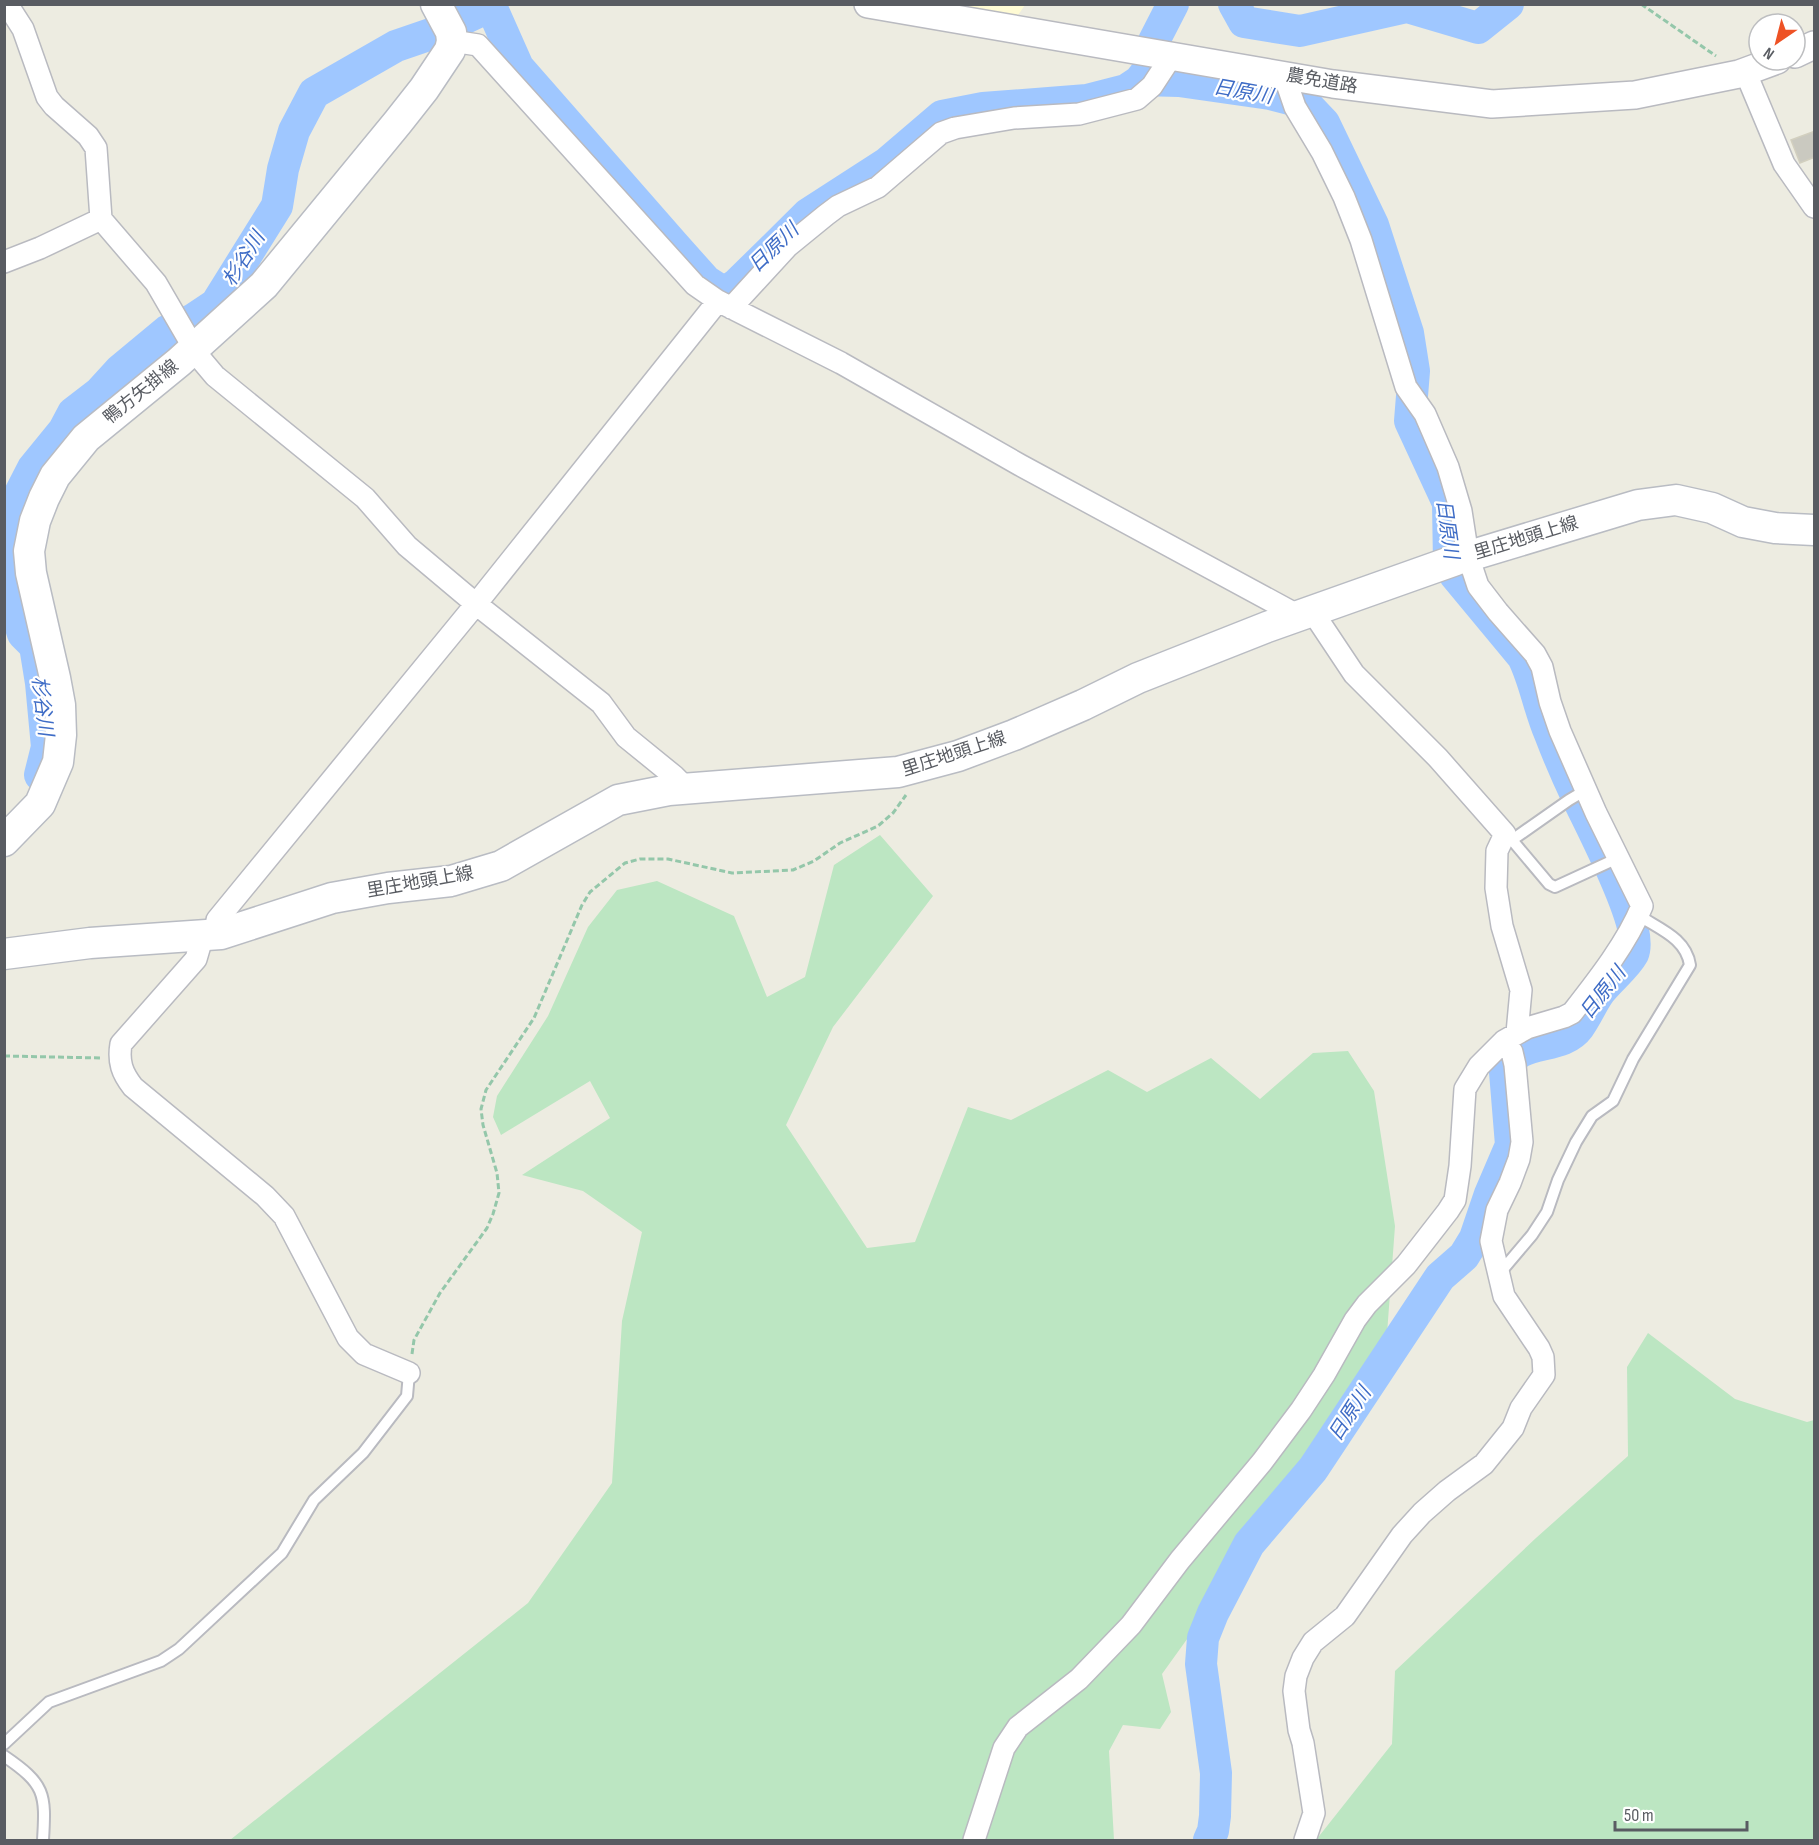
<svg xmlns="http://www.w3.org/2000/svg" width="1819" height="1845" viewBox="0 0 1819 1845" font-family="'Sofia Sans Condensed','Noto Sans JP',sans-serif">
	<rect width="100%" height="100%" fill="#edece1"/>
	<path fill="#fffbd4" d="M932 5H1025L1016 18Z"/>
	<path fill="#bce6c2" d="M880 835 933 896 833 1027 786 1125 867 1248 915 1242 968 1107 1011 1120 1108 1070 1147 1092 1211 1058 1260 1099 1313 1053 1348 1051 1374 1091 1395 1226 1387 1334 1303 1460 1228 1552 1190 1635 1162 1674 1171 1712 1160 1729 1123 1725 1109 1751 1114 1840H230L528 1603 612 1483 622 1321 642 1232 583 1191 522 1175 610 1118 590 1081 501 1135 493 1117 497 1096 548 1016 588 927 617 890 657 881 734 916 767 997 805 977 834 865Z
		M1648 1333 1735 1399 1807 1422 1814 1420V1840H1316L1392 1744 1395 1671 1536 1538 1628 1456 1627 1367Z"/>
	<g fill="none" stroke-linecap="round" stroke-linejoin="round">
		<path stroke="#9fc7ff" stroke-width="32" d="M1234 4 1244 22 1300 31 1407 7 1478 28 1508 4
			M491 6 518 67 674 245 706 281 720 290H728L737 284 808 214 887 163 942 116 983 108 1087 100 1126 90 1141 80 1179 81 1270 94 1305 103 1324 123 1373 225 1408 333 1414 371 1410 421 1448 503 1449 563 1455 575 1523 657C1535 681 1539 709 1550 734 1558 755 1567 776 1577 797 1590 825 1645 927 1633 954 1626 967 1609 980 1600 992 1592 1003 1587 1016 1579 1027 1560 1053 1516 1035 1505 1072L1511 1145 1490 1194 1475 1238 1464 1256 1440 1277 1313 1469 1249 1544 1213 1613 1203 1638 1201 1664 1216 1773 1215 1816 1213 1831 1209 1840
			M1141 79 1151 66 1154 41 1173 4
			M4 542 15 503 33 468 64 430 73 413 99 393 120 370 167 331 192 320 216 304 277 206 283 169 294 131 314 93 396 46 431 34 491 6
			M4 550 8 586 23 634 35 646 41 683 47 747 40 775"/>
	</g>
	<path fill="#cac9c0" stroke="#d2cfbf" stroke-width="1.5" d="M1815 131V157L1800 163 1791 140Z"/>
	<g fill="none" stroke-linecap="round" stroke-linejoin="round">
		<defs>
			<path id="service" d="M1508 836 1512 840 1569 800 1586 790
				M1512 840 1549 884 1555 887 1618 858
				M1499 1274 1532 1235 1547 1212 1558 1180 1576 1142 1592 1116 1613 1101 1633 1059 1690 965C1686 938 1659 929 1638 915
				M4 1744 49 1702 161 1661 179 1649 282 1553 314 1500 363 1453 407 1396 409 1373
				M4 1756C45 1784 46 1793 43 1840"/>
			<path id="minor" d="M7 4 23 29 47 97 54 106 88 136 96 148 101 219 156 283 199 357 215 376 365 498 407 546 476 604 601 703 626 737 674 776 686 788
				M452 41 478 45 695 285 718 301 841 363 1020 465 1299 616
				M1745 71 1784 164 1814 207
				M4 262 40 248 101 219
				M731 308 788 246 826 215 838 206 878 187 941 133 955 128 1014 118 1079 114 1137 99 1152 86 1171 57
				M1312 611 1354 674 1438 758 1505 834 1497 851 1496 888 1502 926 1521 990 1517 1033
				M221 934 217 920 476 604 718 301
				M203 935 196 959 121 1044C118 1062 122 1073 133 1087L265 1196 284 1216 348 1338 364 1354 409 1373
				M974 1840 1004 1748 1018 1727 1079 1679 1131 1625 1180 1560 1262 1462 1301 1410 1324 1375 1355 1320 1367 1304 1406 1265 1448 1211 1455 1200 1460 1166 1465 1089 1479 1066 1504 1041 1527 1028 1564 1017 1572 1013C1597 981 1627 943 1642 906L1596 813 1560 731 1550 702 1542 667 1535 654 1498 612 1478 586 1468 556 1461 511 1448 467 1425 414 1406 387 1361 240 1344 197 1322 152 1295 107 1284 75
				M1305 1840 1314 1813 1303 1743 1299 1730 1294 1691 1296 1676 1303 1658 1313 1642 1345 1616 1402 1535 1422 1513 1447 1491 1484 1464 1513 1428 1521 1408 1544 1375 1543 1357 1539 1348 1504 1296 1491 1241 1497 1210 1510 1183 1519 1159 1522 1142 1515 1065 1512 1052 1504 1041"/>
			<path id="tertiary" d="M868 4 1333 84 1492 104 1635 95 1739 74 1777 60
				M1795 54 1814 45"/>
			<path id="secondary" d="M4 841 40 804 58 762 61 735 60 705 55 678 31 573 29 551 35 521 44 498 55 476 86 438 179 362 264 285 398 122 424 89 450 50 452 41 451 32 436 4
				M4 954 90 943 221 934 332 898 388 888 451 881 501 866 618 800 669 790 898 772 958 756 1014 735 1083 705 1138 678 1267 627 1456 560 1638 505 1676 500 1712 508 1743 522 1775 528 1814 530"/>
		</defs>
		<use href="#service" stroke="#b9bac0" stroke-width="14"/>
		<use href="#minor" stroke="#b9bac0" stroke-width="24"/>
		<use href="#tertiary" stroke="#b9bac0" stroke-width="30"/>
		<use href="#secondary" stroke="#b9bcc3" stroke-width="33"/>
		<path stroke="#94c7aa" stroke-width="3" stroke-dasharray="6 3" stroke-linecap="butt" d="M1641 4 1716 56
			M4 1056 102 1058
			M412 1354 414 1340 440 1293 487 1228 493 1214 499 1193 497 1173 483 1125 481 1109 486 1090 534 1018 582 905 590 892 625 863 640 859H668L732 873 793 870 814 861 840 843 878 826 893 813 906 795"/>
		<use href="#service" stroke="#fff" stroke-width="10"/>
		<use href="#minor" stroke="#fff" stroke-width="21"/>
		<use href="#tertiary" stroke="#fff" stroke-width="27"/>
		<use href="#secondary" stroke="#fff" stroke-width="30"/>
	</g>
	<g text-anchor="middle" dominant-baseline="central" stroke-width="4.5" stroke-linejoin="round" paint-order="stroke">
		<g font-size="18" fill="#595c62" stroke="#fff">
			<text transform="translate(1322 81) rotate(10)">農免道路</text>
			<text transform="translate(141 392) rotate(-39)">鴨方矢掛線</text>
			<text transform="translate(1526 538) rotate(-17)">里庄地頭上線</text>
			<text transform="translate(954 754) rotate(-18)">里庄地頭上線</text>
			<text transform="translate(420 882) rotate(-10)">里庄地頭上線</text>
		</g>
		<g font-size="20" font-style="italic" fill="#3e6cc6" stroke="#fff">
			<text transform="translate(1243 92) rotate(10)">日原川</text>
			<text transform="translate(774 248) rotate(-44)">日原川</text>
			<text transform="translate(244 259) rotate(-58)">杉谷川</text>
			<text transform="translate(1447 529) rotate(82)">日原川</text>
			<text transform="translate(42 706) rotate(83)">杉谷川</text>
			<text transform="translate(1603 993) rotate(-52)">日原川</text>
			<text transform="translate(1350 1414) rotate(-57)">日原川</text>
		</g>
	</g>
	<rect width="1819" height="1845" fill="none" stroke="#595c62" stroke-width="12"/>
	<g transform="translate(1777 42) rotate(215)"><circle r="28" fill="#ffffff" stroke="#bdbec0" stroke-width="1.5"/>
	<path d="M0-4.5L10 22L0 15L-10 22Z" fill="#ee5225"/>
	<text y="-9" font-size="16" font-weight="bold" text-anchor="middle" fill="#595c62">N</text>
	</g>
	<path d="M1615 1821v9h132v-9" fill="none" stroke="#595c62" stroke-width="3"/>
	<text x="1624" y="1821" font-size="18" fill="#595c62" stroke="#ffffff" stroke-width="4.5" paint-order="stroke">50 m</text>
</svg>
